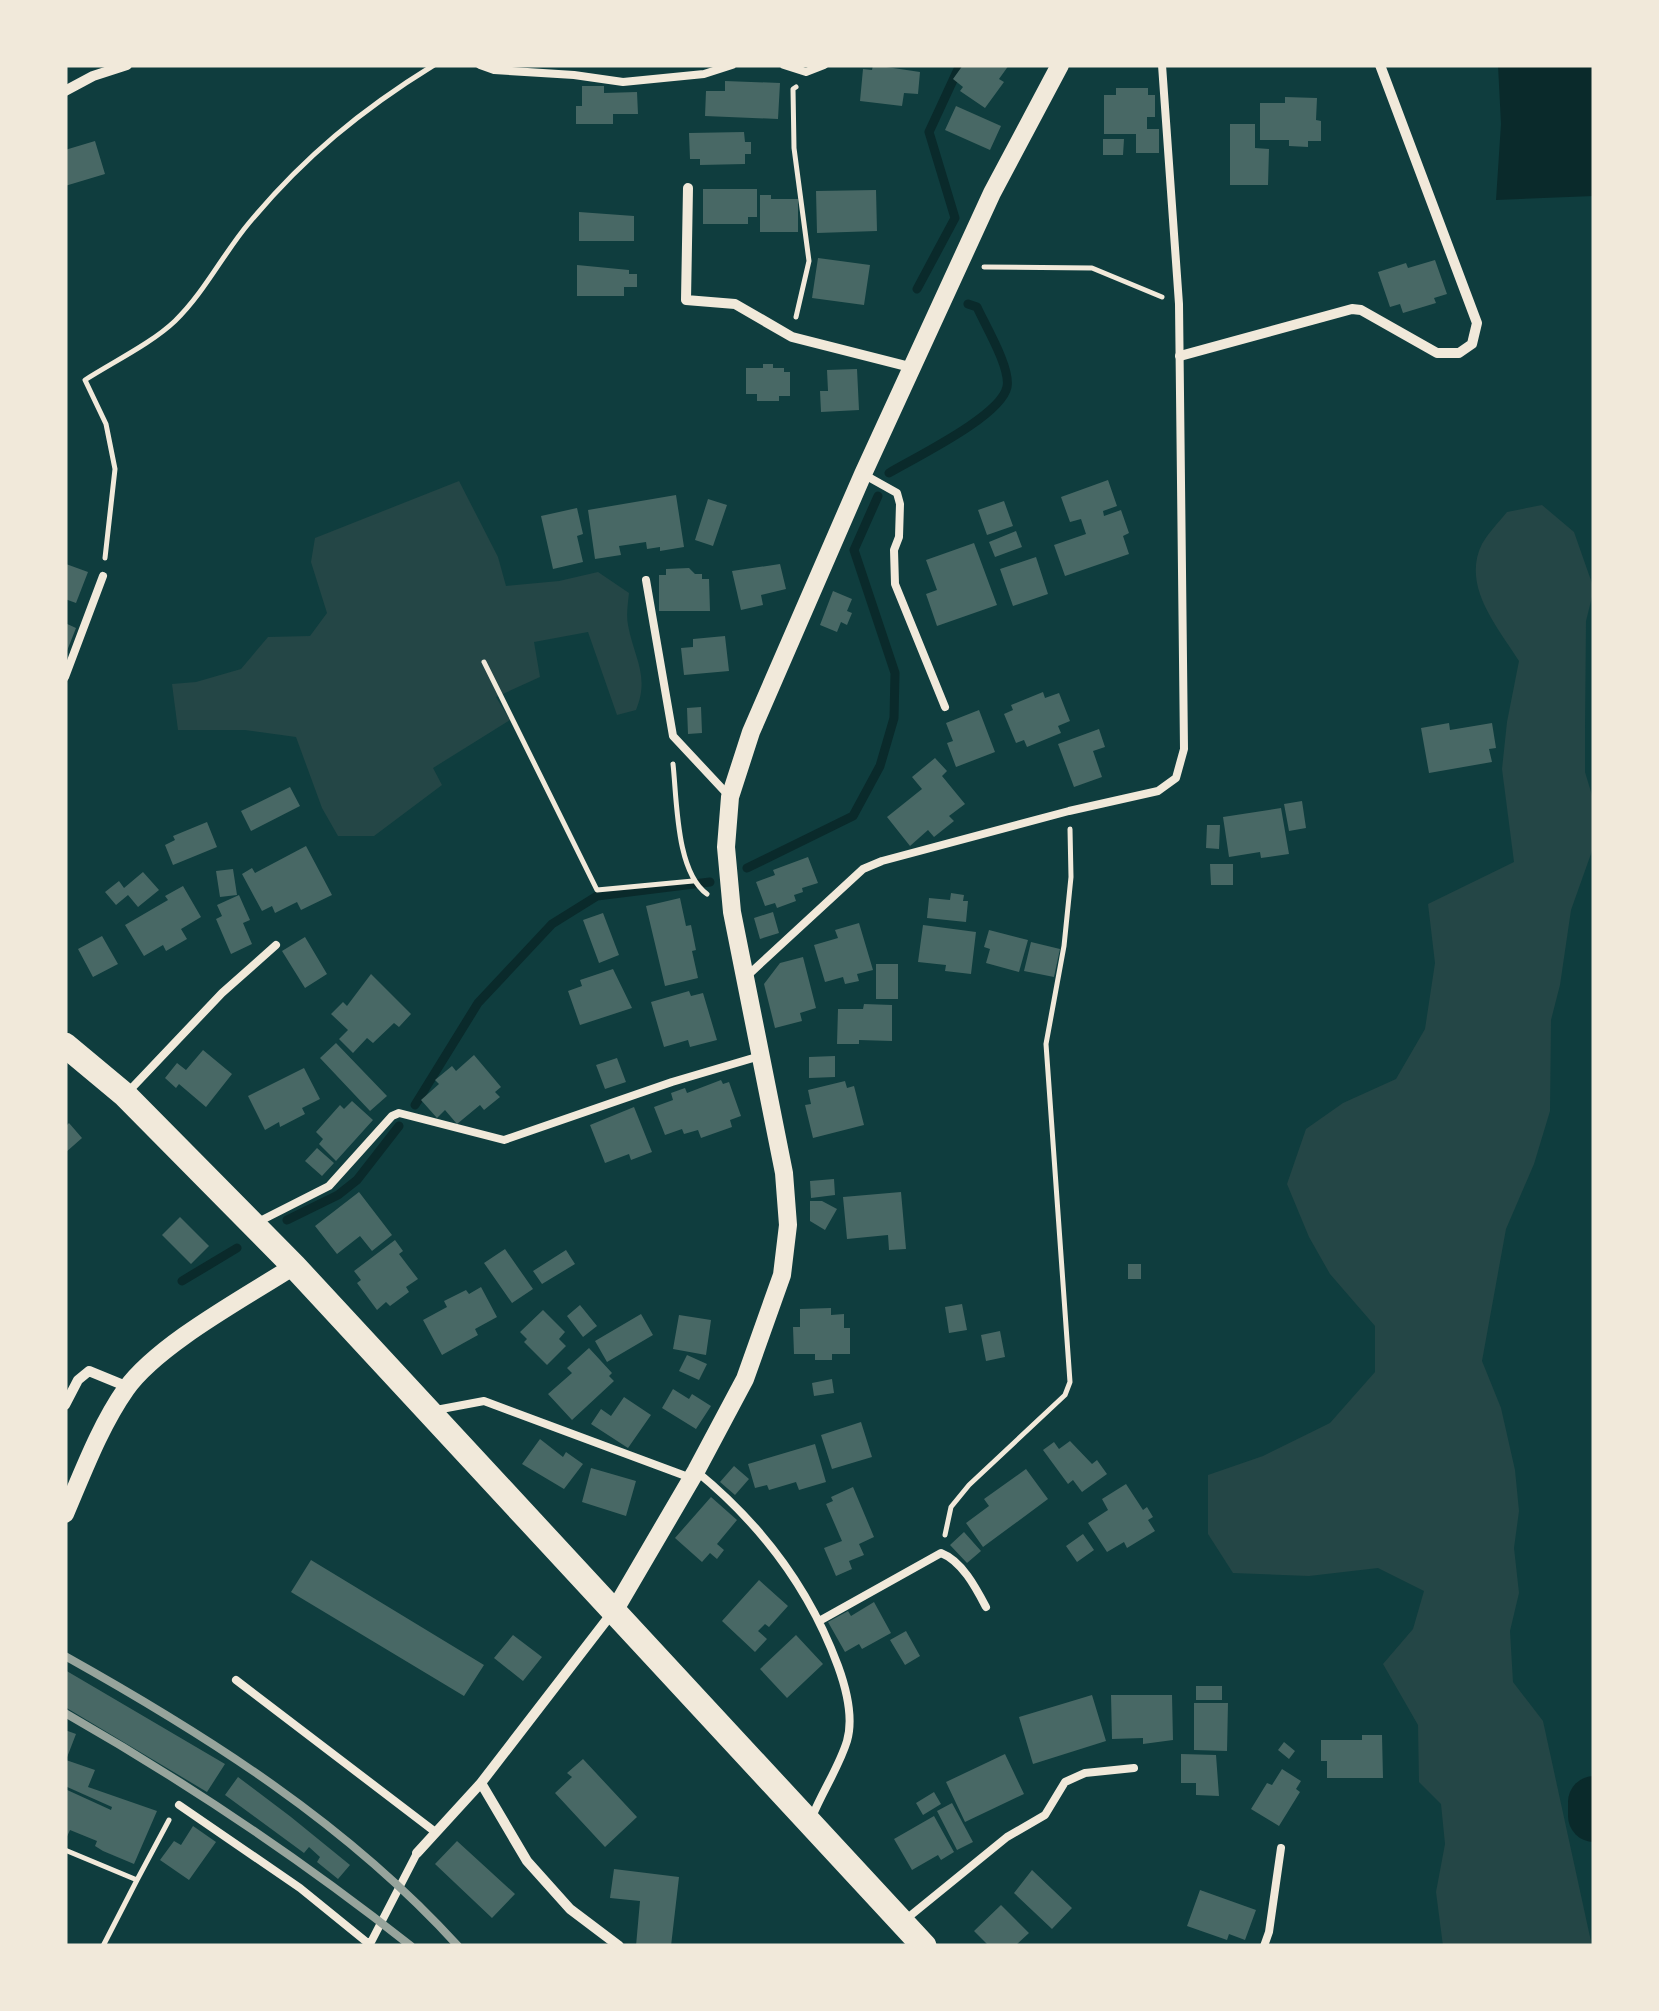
<svg xmlns="http://www.w3.org/2000/svg" width="1659" height="2011" viewBox="0 0 1659 2011" font-family="'Public Sans',sans-serif">
	<rect width="100%" height="100%" fill="#0f3d3e"/>
	<path fill="#244646" d="M459 481 498 557 506 586 559 581 598 572 629 593C628 603 626 615 628 625 634 658 650 676 636 710L617 715 588 632 534 642 540 677 496 697 510 720 433 768 442 785 374 836H338L322 808 296 737 245 730H178L172 684 196 682 241 669 268 637 310 636 327 613 311 562 315 538Z
		M1542 505 1574 532 1594 589 1586 621 1585 728V772L1594 802V836L1592 851 1571 910 1560 985 1551 1020 1550 1111 1534 1164 1506 1229 1482 1361 1501 1408 1515 1470 1519 1511 1514 1548 1519 1593 1510 1631 1513 1682 1543 1721 1592 1946H1443L1436 1892 1445 1844 1441 1804 1419 1782 1418 1725 1383 1664 1413 1629 1424 1591 1378 1568 1309 1576 1233 1573 1208 1534V1475L1263 1456 1330 1423 1375 1372V1326L1330 1274 1309 1237 1287 1184 1306 1129 1343 1103 1396 1079 1425 1029 1435 963 1428 904 1514 862 1502 769 1507 722 1519 661C1498 627 1461 586 1482 544 1488 533 1499 522 1507 512Z"/>
	<path fill="#0a2a2b" d="M1498 65H1594V196L1496 200 1501 124Z"/>
	<g fill="none" stroke-linecap="round" stroke-linejoin="round">
		<path stroke="#0a2a2b" stroke-width="9" d="M917 289 955 218 929 132 960 65
			M889 473C916 457 1001 416 1007 387 1011 368 985 325 977 307L968 304
			M747 868 853 816 880 766 894 718 895 673 854 550 878 496
			M415 1105 478 1003 552 924 597 896 710 882
			M287 1220 338 1195 357 1180 399 1126
			M182 1281 237 1248"/>
		<path stroke="#0a2a2b" stroke-width="52" d="M1594 1802V1816"/>
	</g>
	<path fill="#486865" d="M873 65 920 72 918 94 904 93 902 106 860 101 863 69 872 70Z
		M963 65H1009L999 79 1004 82 985 108 960 91 963 87 953 79Z
		M725 81 780 83 778 119 705 116 706 91H725Z
		M582 86H604V93L637 92 638 114H613V124H576V106H582Z
		M1116 88H1148V95H1155V117H1147V129H1159V153H1136V134H1104V95H1116Z
		M1285 97 1317 98 1316 120 1321 121V141H1308V147L1289 146V140H1260V103H1285Z
		M956 106 1001 126 990 150 945 130Z
		M1230 124H1255V148L1269 149 1268 185H1230Z
		M744 132 745 142H751V154H745V164L700 165V159H690L689 133Z
		M1103 139H1124L1123 155H1103Z
		M95 141 105 174 65 186V150Z
		M703 189H757V217H748V224H703Z
		M876 190 877 231 817 233 816 191Z
		M760 195H771V199H798V232H760Z
		M579 212 634 216V241H579Z
		M818 258 870 265 864 305 812 298Z
		M1435 260 1447 294 1434 298 1436 303 1403 313 1400 304 1390 307 1378 272 1406 263 1408 268Z
		M577 265 629 270V274H637V287H624V296H577Z
		M763 364H773V368H784V372H790V396H779V401H757V394H746V368H763Z
		M857 369 859 410 821 412 820 391H828L827 370Z
		M1108 480 1117 506 1103 511 1104 516 1121 510 1129 533 1123 536 1129 554 1065 576 1054 545 1086 534 1081 519 1070 522 1061 497Z
		M676 495 684 547 660 551V547L647 549 646 542 619 546 621 555 595 559 588 510Z
		M708 499 727 505 713 546 695 540Z
		M1004 501 1013 526 987 535 978 510Z
		M577 508 583 534 577 536 583 562 553 569 541 516Z
		M1016 531 1022 547 995 557 989 542Z
		M974 543 997 605 937 626 926 594 937 590 926 560Z
		M1036 557 1048 594 1013 606 1000 569Z
		M66 564 88 572 76 603 65 599Z
		M780 564 786 589 761 595 763 605 741 610 732 571Z
		M689 568 695 574H702V579H709L710 611H659V575H666V569Z
		M833 591 852 599 847 611 852 613 847 625 841 622 837 632 820 625Z
		M65 623 76 628 65 656Z
		M725 636 729 671 684 675 681 648 693 647V639Z
		M1043 692 1045 698 1059 693 1070 721 1058 726 1061 733 1027 747 1024 740 1016 743 1004 714 1013 710 1011 705Z
		M701 707 702 733 688 734 687 708Z
		M979 710 995 752 956 767 947 743 953 741 946 723Z
		M1449 723 1450 730 1492 723 1496 748 1489 749 1492 762 1429 773 1421 728Z
		M1099 729 1105 747 1093 751 1102 777 1074 787 1058 744Z
		M935 758 947 771 942 776 965 804 949 816 954 821 934 837 928 830 910 846 887 817 922 789 912 777Z
		M290 787 300 806 251 831 241 811Z
		M1302 801 1306 828 1289 831 1284 804Z
		M1281 808 1289 854 1261 858 1260 852 1229 857 1223 817Z
		M207 822 217 847 173 865 165 845 175 840 173 836Z
		M1207 825H1220L1219 849 1206 848Z
		M306 846 332 895 301 910 297 902 275 913 272 906 262 911 242 874 252 868 255 873Z
		M808 857 818 883 802 888 803 892 794 895 796 901 777 908 775 903 765 906 756 882 775 875 773 870Z
		M1210 864H1233V885H1211Z
		M233 869 237 895 220 897 216 871Z
		M143 872 159 890 138 907 128 895 116 905 105 892 119 881 124 888Z
		M183 886 201 917 181 929 187 939 166 951 163 945 144 956 125 925 168 900 165 896Z
		M951 893 964 895 963 901H968L966 922 927 918 929 898 950 900Z
		M239 895 250 920 243 923 252 944 231 954 216 919 222 916 217 905Z
		M680 898 686 926 691 925 696 950 692 951 698 978 665 986 646 906Z
		M773 912 779 933 760 939 754 918Z
		M603 913 619 955 599 963 583 920Z
		M859 923 873 970 857 974 859 981 845 984 843 977 825 982 814 945 838 938 835 930Z
		M923 925 976 932 971 974 945 971 946 965 918 962Z
		M989 930 1028 940 1019 972 986 963 990 949 984 947Z
		M102 936 118 964 93 977 78 949Z
		M305 937 327 974 305 988 282 951Z
		M1031 942 1060 949 1054 977 1024 971Z
		M803 957 816 1008 800 1013 802 1021 775 1028 764 984 780 963Z
		M876 964H898V999H876Z
		M613 969 632 1008 580 1025 568 991 582 986 580 980Z
		M371 974 411 1014 399 1027 394 1023 373 1043 367 1038 353 1053 339 1039 348 1030 331 1014 343 1002 347 1006Z
		M689 991 691 996 703 993 717 1040 690 1047 688 1040 664 1047 651 1002Z
		M864 1004 892 1005V1041L859 1040V1044H837L838 1009H863Z
		M336 1043 387 1096 370 1111 320 1058Z
		M203 1050 232 1074 206 1107 179 1084 176 1088 165 1078 177 1063 186 1070Z
		M474 1055 501 1087 495 1092 500 1097 484 1110 480 1105 457 1124 445 1110 437 1118 421 1100 439 1084 435 1080 452 1066 456 1071Z
		M835 1056V1077L809 1078V1057Z
		M617 1058 626 1082 605 1089 596 1065Z
		M304 1068 320 1099 302 1108 305 1114 280 1127 279 1122 265 1130 248 1096Z
		M721 1080 723 1084 729 1082 741 1116 730 1120 732 1127 701 1138 698 1130 684 1134 682 1129 665 1135 654 1107 673 1100 671 1093 685 1088 687 1093Z
		M845 1081 847 1088 854 1086 864 1125 813 1138 805 1105 811 1104 808 1090Z
		M352 1101 373 1120 336 1161 319 1144 323 1139 316 1132 340 1105 344 1109Z
		M634 1107 652 1152 631 1160 629 1154 605 1163 590 1125Z
		M69 1123 82 1138 65 1153V1127Z
		M317 1148 334 1163 322 1176 305 1161Z
		M834 1179 835 1195 811 1198 810 1181Z
		M359 1192 392 1235 372 1251 360 1236 337 1254 315 1226Z
		M901 1192 906 1249 889 1250 888 1235 847 1239 843 1197Z
		M810 1201H822L837 1209 825 1230 810 1221Z
		M180 1217 209 1246 191 1264 162 1235Z
		M395 1240 403 1251 399 1254 418 1279 406 1287 409 1292 390 1306 386 1302 377 1310 357 1283 361 1280 354 1271Z
		M505 1249 533 1289 512 1303 484 1263Z
		M566 1250 575 1264 542 1284 533 1271Z
		M1128 1264H1141V1279H1128Z
		M481 1287 497 1317 475 1329 478 1335 442 1355 423 1320 447 1307 444 1301 466 1290 469 1294Z
		M962 1304 967 1330 949 1333 945 1307Z
		M580 1305 597 1326 583 1337 567 1316Z
		M831 1308V1315L844 1314V1328H850V1354H832V1360H815V1354H794L793 1327H800V1309Z
		M543 1310 565 1332 559 1339 566 1346 547 1365 524 1342 527 1339 520 1332Z
		M641 1314 653 1335 607 1362 595 1341Z
		M679 1315 711 1320 706 1355 673 1349Z
		M1000 1331 1005 1357 986 1361 981 1335Z
		M589 1348 612 1373 609 1376 614 1381 572 1420 548 1394 572 1373 567 1368Z
		M687 1355 707 1364 699 1380 679 1371Z
		M832 1379 834 1393 814 1396 812 1383Z
		M673 1389 689 1399 692 1394 711 1406 696 1429 662 1408Z
		M624 1397 651 1415 628 1448 591 1424 601 1409 611 1416Z
		M861 1422 872 1457 832 1469 821 1435Z
		M540 1439 563 1457 566 1452 583 1464 564 1489 522 1464Z
		M1070 1441 1092 1464 1097 1460 1107 1474 1082 1492 1073 1480 1068 1484 1043 1450 1054 1442 1059 1449Z
		M815 1444 826 1482 799 1490 796 1482 769 1490 767 1485 755 1488 748 1464Z
		M734 1466 749 1479 735 1495 720 1482Z
		M591 1468 636 1481 626 1516 582 1502Z
		M1026 1469 1048 1499 983 1547 966 1523 989 1506 984 1499Z
		M1126 1484 1143 1510 1147 1507 1153 1517 1148 1520 1155 1531 1127 1548 1124 1542 1107 1552 1088 1523 1108 1510 1102 1499Z
		M853 1487 874 1537 859 1544 864 1555 849 1561 852 1569 836 1576 824 1548 842 1541 826 1504 833 1501 831 1497Z
		M711 1497 737 1520 717 1544 724 1550 717 1559 710 1553 702 1562 675 1538Z
		M964 1532 981 1551 967 1563 950 1545Z
		M1083 1534 1094 1550 1077 1562 1066 1546Z
		M311 1560 484 1665 464 1696 291 1592Z
		M759 1580 788 1606 769 1627 765 1624 758 1631 767 1639 755 1652 722 1621Z
		M874 1602 891 1633 862 1649 859 1644 845 1652 828 1622 848 1611 851 1616Z
		M906 1631 920 1656 905 1665 890 1640Z
		M513 1635 542 1657 523 1681 494 1658Z
		M796 1635 823 1664 787 1698 760 1669Z
		M65 1670 225 1764 207 1792 65 1707Z
		M1196 1686H1222V1700H1196Z
		M1092 1695 1106 1741 1033 1764 1019 1717Z
		M1111 1695H1172L1173 1740 1143 1744V1738L1112 1739Z
		M1194 1703H1228L1227 1751 1194 1750Z
		M65 1730 76 1734 66 1760 95 1770 88 1787 157 1811 134 1864 103 1851 95 1846 97 1841 70 1830 65 1841V1789L111 1810 112 1807 65 1786Z
		M1362 1735H1382L1383 1778H1327V1761H1321V1740H1362Z
		M1284 1742 1295 1751 1289 1759 1278 1750Z
		M1005 1754 1024 1794 965 1822 946 1782Z
		M1181 1754 1216 1755 1219 1796 1196 1795V1783H1181Z
		M583 1759 637 1817 605 1847 555 1793 572 1777 567 1773Z
		M1282 1769 1301 1781 1296 1789 1300 1792 1279 1826 1251 1809 1267 1783 1272 1785Z
		M238 1777 291 1817 350 1865 338 1879 317 1862 320 1857 309 1847 304 1853 225 1795Z
		M934 1792 941 1804 923 1815 916 1803Z
		M952 1803 973 1842 957 1850 937 1811Z
		M934 1816 954 1852 941 1860 938 1855 912 1870 894 1839Z
		M193 1826 216 1842 189 1880 160 1860 174 1841 181 1845Z
		M457 1841 515 1894 492 1918 435 1864Z
		M614 1869 679 1877 671 1946H636L640 1901 610 1898Z
		M1032 1870 1072 1908 1052 1929 1014 1893Z
		M1200 1890 1256 1910 1245 1940 1229 1934 1227 1940 1187 1926Z
		M1001 1905 1029 1933 1015 1946H989L974 1931Z"/>
	<g fill="none" stroke-linecap="round" stroke-linejoin="round">
		<path stroke="#f1e9da" stroke-width="5" d="M796 87 793 89 794 148 809 261 796 317
			M984 267 1092 268 1162 297
			M105 558 115 469 106 424 85 380C113 362 152 343 175 321 204 293 223 254 249 223 304 157 361 110 434 65
			M484 662 597 890 693 881
			M673 764C677 800 676 872 707 894
			M945 1535 951 1507 969 1485 1065 1395 1070 1382 1046 1044 1064 946 1071 877 1070 829
			M65 1850 137 1880 103 1946
			M137 1880 169 1820"/>
		<path stroke="#f1e9da" stroke-width="8" d="M480 65 494 70 574 75 623 82 704 74 732 65
			M784 65 806 72 824 65
			M863 474 897 493 900 504 899 537 894 550 895 584 945 707
			M646 580 673 736 730 797
			M65 677 103 576
			M747 976 863 869 882 861 1069 811 1158 791 1176 778 1184 749 1179 304 1162 65
			M128 1092 222 993 276 945
			M256 1223 329 1186 392 1116 399 1113 504 1140 672 1082 760 1056
			M436 1410 484 1401 691 1478
			M696 1471C761 1524 809 1587 838 1666 846 1688 854 1717 847 1741 839 1767 822 1792 812 1817
			M821 1620 941 1553C962 1561 976 1588 986 1607
			M236 1680 434 1831
			M179 1805 300 1888 369 1944
			M905 1920 1007 1837 1045 1815 1065 1782 1085 1773 1134 1768
			M369 1946 417 1853
			M1264 1946 1269 1932 1281 1848"/>
		<path stroke="#f1e9da" stroke-width="10" d="M65 91 93 76 127 65
			M688 188 686 300 735 304 792 337 914 368
			M1180 356 1352 309 1361 310 1437 353H1459L1472 344 1477 323 1380 65
			M65 1405 78 1380 89 1371 128 1387
			M481 1783 527 1861 570 1909 619 1946
			M417 1853 481 1783 612 1613"/>
		<path stroke="#f1e9da" stroke-width="18" d="M65 1514C83 1472 100 1426 126 1389 158 1344 246 1297 294 1266
			M613 1613 696 1471 745 1379 782 1275 788 1225 784 1173 732 912 726 847 730 797 751 732 863 474 992 193 1060 65"/>
		<path stroke="#f1e9da" stroke-width="25" d="M65 1045 125 1095 294 1266 924 1946"/>
		<path stroke="#97a49c" stroke-width="8" d="M65 1656C208 1736 347 1824 458 1946
			M65 1713C186 1782 302 1860 411 1946"/>
	</g>
	<rect width="1659" height="2011" fill="none" stroke="#f1e9da" stroke-width="135"/>
</svg>
